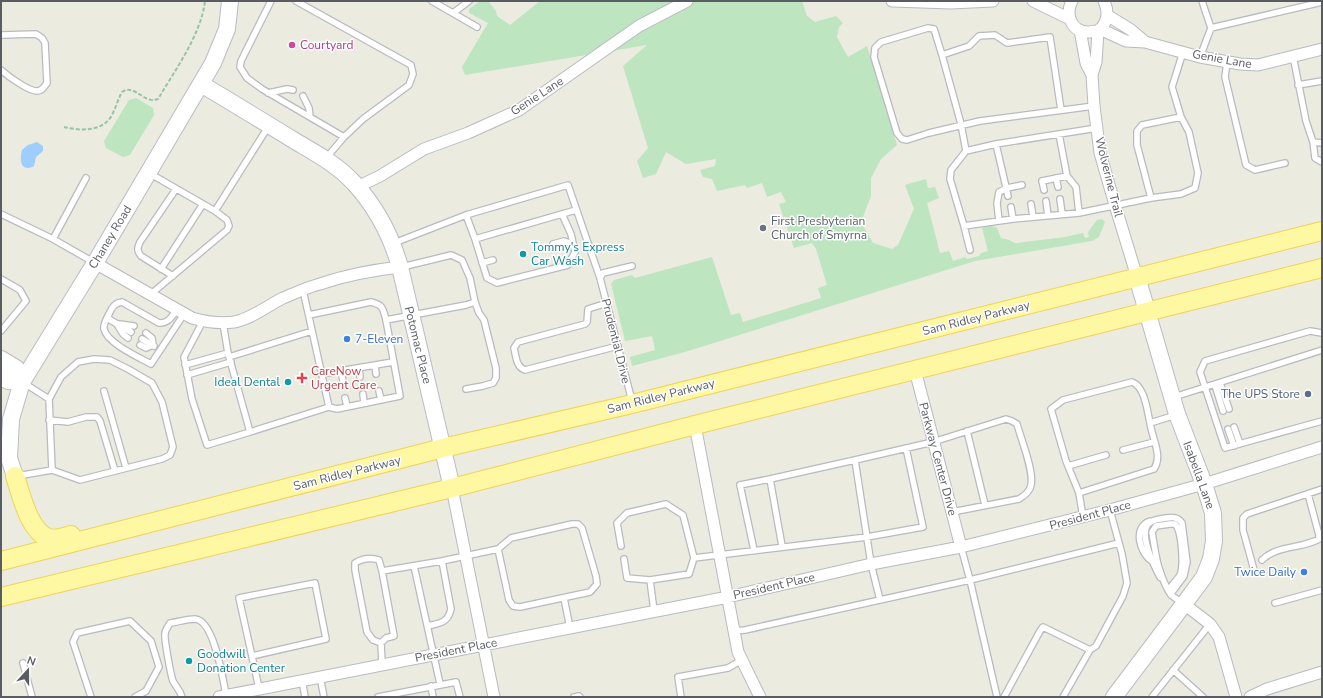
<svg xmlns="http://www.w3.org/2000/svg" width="1323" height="698" viewBox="0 0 1323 698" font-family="'Nunito Sans',sans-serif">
	<rect width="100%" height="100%" fill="#ecebe0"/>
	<path fill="#bce5c0" d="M480 1H490L489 2 496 11 497 16 510 25 540 1H802L807 16 815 22 836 16 843 23 839 27 837 37 848 57 867 46 897 145 881 159 871 178V196L861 222 873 243 892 249 898 245 914 209 905 185 926 179 928 188 935 187 939 198 927 203 940 253 949 251 953 261 965 257 967 259 979 256 981 253 988 251 982 228 991 225 997 228 1001 238 1009 240 1015 243 1065 237 1083 233 1085 238 1089 237 1088 232 1097 220 1102 219 1105 222 1099 237 1092 241 975 261 685 352 632 366 630 357 655 350 652 336 625 341 611 284 614 280 632 275 635 278 712 257 731 315 740 313 743 322 821 298 818 288 827 285 816 249 812 243 794 248 779 204 786 202 781 192 767 197 762 183 747 188 745 185 717 191 712 179 703 177 700 170 715 166 716 159 686 164 666 152 656 174 643 178 637 161 648 148 623 66 647 45 465 75 462 67 488 23 469 13V9Z
		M136 98 153 108 154 115 130 155 123 157 106 148 104 141 129 100Z"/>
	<path fill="#9ecdff" d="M37 142 43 146V151L36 157 34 166C21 173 19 160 22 150L28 145Z"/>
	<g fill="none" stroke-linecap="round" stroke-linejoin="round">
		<defs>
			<path id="lane" d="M271 1 241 61 240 67 247 78 262 89 344 137
				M296 1 411 65 413 74 409 85 363 119 344 137 327 157
				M432 1 477 27
				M453 13 469 1
				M1211 28 1322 2
				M1 35 36 34 42 38 45 43 47 83C44 87 42 91 37 91 28 91 8 76 1 70
				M942 55 961 124 966 151
				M1293 56 1306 121 1313 142 1322 143
				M1200 57 1211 28 1202 1
				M1227 62 1225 77 1246 165 1255 170 1285 163
				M1298 85 1322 81
				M268 93 287 89 293 90
				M303 96 309 108 310 117
				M1061 110 1050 37 1007 43 995 35 979 36 969 46 942 55 934 29 928 28 881 42 875 48 874 57 897 133 902 139 907 140 929 133 980 121 1094 106
				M1181 117 1172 87 1183 52
				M1097 128 996 144 966 151 951 170 950 179 964 226 1013 219 1079 213 1151 198 1181 194 1195 188 1198 173 1189 132 1181 117 1142 125 1137 131V145L1151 198
				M1059 134 1067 176 1076 187 1079 213
				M1313 142 1315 158 1322 162
				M996 144 1008 196
				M149 173 215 211
				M1056 178 1058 187
				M1044 190 1042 181 1067 176
				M1060 199 1062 214
				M1046 201 1048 216
				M1031 204 1033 217
				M1011 207 1013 219
				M1 214 53 239 95 263
				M466 215 475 239 576 210
				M999 221 997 203 999 192 1007 188 1022 185
				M964 226 970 250
				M53 239 86 178
				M475 239 487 278 497 283 568 265 575 252 571 234 562 214
				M394 243 466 215 568 185 600 278 632 401
				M553 244 564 241 573 244
				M482 263 493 260
				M402 267 451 255 462 260 470 278 475 302 479 313 484 320 496 368V378L493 383 483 386 466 389
				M161 269 203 204
				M173 276 141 256C137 251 137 248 140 242L176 189
				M600 278 603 273 632 266
				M1 279 20 290 26 301 1 331
				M303 290 329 407 337 409 400 396 386 320 466 305 475 302
				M151 294 227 230 229 226 227 220 215 211 268 127
				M607 303 588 309 587 322 585 324 518 342 514 348C516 356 516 367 525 370L618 346
				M177 310C172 316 168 324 159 323L122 302C115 303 112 307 109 314 107 318 103 324 104 329 107 343 138 357 151 364L184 314
				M309 315 371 302C383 305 383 308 386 320
				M107 318 131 332
				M203 321 184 357 192 399 207 445 250 432 228 353 223 323
				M119 324 134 326
				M118 326 123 334 128 338
				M1322 333 1310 331 1205 361 1200 372 1225 448 1322 421
				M142 339 154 346
				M140 345 146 348 153 345 152 338 146 333
				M229 357 312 331
				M185 365 228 353
				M375 365 376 374
				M359 368 360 377
				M341 371 343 381
				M322 374 393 362
				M187 375 231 362
				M1220 383 1229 409
				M1215 385 1223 411
				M104 391 126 468
				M379 391 381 400
				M363 394 364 403
				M1174 397 1322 350
				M345 398 347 406
				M49 399 52 470
				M49 420 68 422 86 417H97L100 421 115 471
				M1150 423C1147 410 1145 387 1132 382L1063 400 1051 409 1066 461 1079 493 1154 469C1163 456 1152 438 1150 423L1176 415
				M1234 427 1240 444
				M1228 429 1234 446
				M967 431 985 505
				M250 432 329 407
				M1123 450 1154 442
				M1068 466 1106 455
				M17 476 52 470 80 480 162 459 170 455 173 447 162 402 152 383 128 369 110 360 94 359 78 362 61 377 49 399 24 383
				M1079 493 1083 517
				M1150 521C1132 527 1140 554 1152 561
				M621 546 617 523 627 513 666 504 683 515 694 558
				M782 546 770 479 855 460
				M754 550 740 485 770 479
				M624 559 627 578 650 580
				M1262 560C1277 545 1301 549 1319 539V535L1308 494
				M414 566 440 684
				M1254 570 1243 530V518L1247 514 1322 489
				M1160 577C1154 566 1139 535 1148 524 1153 519 1160 519 1166 518 1173 517 1178 517 1182 523L1187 562 1184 576 1172 592 1171 595 1182 603
				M1169 592C1157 570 1156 556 1152 532L1156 526 1170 524H1175C1182 531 1184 566 1180 575 1177 581 1171 584 1169 591L1171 595
				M564 598 570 628
				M880 600 871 564 855 460 933 442 1006 419 1012 421 1017 424C1021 439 1034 471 1031 485 1030 492 1024 496 1019 499L952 512
				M1275 603 1322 590
				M654 611 650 580 689 574 694 558 867 537 923 527 906 448
				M428 626C440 623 448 623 451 609L442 561
				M734 631 745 630 970 580 961 547
				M381 643 373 640 367 632 355 570V563C363 558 370 557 379 560L382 571
				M252 656 326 639 315 583 239 598 259 688
				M23 663 32 697
				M382 664 381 643 386 638 394 636 382 571 442 561 498 549 511 538 572 524H578L582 528 596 576 597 584 590 592 520 607 513 606 509 600 498 549
				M1173 670 1203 697
				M320 677 324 697
				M302 680 305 697
				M431 686 433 697
				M91 697 73 642 77 633 130 621 151 641 159 667 146 691 135 697
				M182 697C180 690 176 687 173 681 171 676 164 639 165 634 165 630 168 627 170 623 178 622 187 619 195 619 214 620 223 679 226 695
				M378 697 456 682 460 697
				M574 697 579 696 580 697
				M681 697 678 677 728 668 742 660
				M997 697 970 580 1119 543
				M1004 697 1040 631 1043 627 1090 650 1096 646 1123 596 1127 583 1122 554 1110 510
				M1063 697 1090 650
				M1152 697 1210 624"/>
			<path id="street" d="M892 1 951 3 993 1
				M1033 1 1070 19
				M1072 1C1065 14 1071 32 1088 32 1091 32 1094 31 1098 31 1108 23 1109 12 1104 1
				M1107 15 1131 30 1145 42
				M1100 29 1126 41 1145 42 1200 57 1240 64 1258 65 1322 49
				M1080 30 1086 63 1092 75
				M1098 31 1096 62 1092 75 1094 106 1100 153 1115 205 1137 277
				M357 187 380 176 424 149 468 133 519 110 639 26 687 1
				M95 263 192 318C206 322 219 324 234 322 251 319 267 306 283 298 295 293 308 287 320 284 346 275 373 270 400 267
				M915 370 961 547
				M695 425 738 652 760 697
				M452 488 494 697
				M1184 604 1210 624 1219 637 1236 697
				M219 697 728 597 871 564 961 547 1106 511 1204 484 1322 447
				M1250 697 1267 689 1322 672"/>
			<path id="secondary" d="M201 84C233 103 264 122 295 141 315 153 338 165 354 183 376 207 391 235 400 267L452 488
				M1 359 16 368 22 382
				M1 377 8 381 22 382
				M15 476 9 458 11 419 22 382 95 263 213 63 227 29 230 1
				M1114 697 1184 604 1204 577 1211 559 1214 541 1213 513 1204 484 1177 414 1137 277"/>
			<path id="primary" d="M15 476C21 494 29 532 49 538 56 540 64 537 71 535
				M1 561 443 448 632 404 1322 231
				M1 597 452 488 695 425 1322 268"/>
		</defs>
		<use href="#lane" stroke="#b8bac0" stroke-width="8"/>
		<use href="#street" stroke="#b8bac0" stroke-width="13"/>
		<use href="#secondary" stroke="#b9bcc3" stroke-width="18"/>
		<use href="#primary" stroke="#f1d255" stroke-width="20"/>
		<path stroke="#95c5a7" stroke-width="2" stroke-dasharray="4 2" stroke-linecap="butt" d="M64 127C80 131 103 132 112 115 116 107 118 99 122 92 135 83 144 105 158 99 175 70 201 35 205 1"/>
		<use href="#lane" stroke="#fff" stroke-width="5.5"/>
		<use href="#street" stroke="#fff" stroke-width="11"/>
		<use href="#secondary" stroke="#fff" stroke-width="16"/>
		<use href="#primary" stroke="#fff8a3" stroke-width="18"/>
	</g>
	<circle fill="#d1479c" stroke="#fff" stroke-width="1.5" cx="292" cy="45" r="4"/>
	<circle fill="#6b7280" stroke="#fff" stroke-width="1.5" cx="763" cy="228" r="4"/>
	<g fill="#0f9aa8" stroke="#fff" stroke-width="1.5">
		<circle cx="523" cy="254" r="4"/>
		<circle cx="288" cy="382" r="4"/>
		<circle cx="189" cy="661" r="4"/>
	</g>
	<g fill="#3f7fe0" stroke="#fff" stroke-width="1.5">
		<circle cx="347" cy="339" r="4"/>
		<circle cx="1304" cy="572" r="4"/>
	</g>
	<path fill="#e0444e" stroke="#fff" stroke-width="1.5" d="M300 372h4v4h4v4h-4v4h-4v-4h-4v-4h4z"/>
	<circle fill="#5c6f8a" stroke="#fff" stroke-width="1.5" cx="1308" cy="394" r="4"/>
	<g text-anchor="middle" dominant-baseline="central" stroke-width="3" stroke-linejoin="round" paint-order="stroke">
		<g font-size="12" fill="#b23c85" stroke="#fff" text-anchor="start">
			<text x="300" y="45">Courtyard</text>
		</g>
		<g font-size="12" fill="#595c62" stroke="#fff">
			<text transform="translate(1222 59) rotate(10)">Genie Lane</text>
			<text transform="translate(537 96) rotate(-33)">Genie Lane</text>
			<text transform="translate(1109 177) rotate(76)">Wolverine Trail</text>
			<text transform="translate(110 237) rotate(-59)">Chaney Road</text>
			<text transform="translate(976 318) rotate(-14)">Sam Ridley Parkway</text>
			<text transform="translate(616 341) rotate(76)">Prudential Drive</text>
			<text transform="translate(418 345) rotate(76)">Potomac Place</text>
			<text transform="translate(661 396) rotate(-14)">Sam Ridley Parkway</text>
			<text transform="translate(938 459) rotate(75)">Parkway Center Drive</text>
			<text transform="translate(347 473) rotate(-14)">Sam Ridley Parkway</text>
			<text transform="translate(1199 475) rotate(70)">Isabella Lane</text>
			<text transform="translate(1090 515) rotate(-15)">President Place</text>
			<text transform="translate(774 586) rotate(-13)">President Place</text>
			<text transform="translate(456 650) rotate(-11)">President Place</text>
		</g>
		<g font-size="12" fill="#5b616d" stroke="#fff" text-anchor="start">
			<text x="771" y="221">First Presbyterian<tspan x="771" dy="14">Church of Smyrna</tspan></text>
		</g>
		<g font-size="12" fill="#0d838f" stroke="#fff" text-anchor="start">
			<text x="531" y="247">Tommy's Express<tspan x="531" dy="14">Car Wash</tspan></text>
			<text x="280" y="382" text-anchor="end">Ideal Dental</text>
			<text x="197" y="654">Goodwill<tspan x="197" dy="14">Donation Center</tspan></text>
		</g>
		<g font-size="12" fill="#366cbe" stroke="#fff" text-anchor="start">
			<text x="355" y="339">7-Eleven</text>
			<text x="1296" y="572" text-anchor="end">Twice Daily</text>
		</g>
		<g font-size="12" fill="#be3a42" stroke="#fff" text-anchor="start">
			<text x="311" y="371">CareNow<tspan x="311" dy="14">Urgent Care</tspan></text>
		</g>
		<g font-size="12" fill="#4e5e75" stroke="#fff" text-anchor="end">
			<text x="1300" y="394">The UPS Store</text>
		</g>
	</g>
	<rect width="1323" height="698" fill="none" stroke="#595c62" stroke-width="4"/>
	<g transform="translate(28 670) rotate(21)" stroke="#ffffff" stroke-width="3" paint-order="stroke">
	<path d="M0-3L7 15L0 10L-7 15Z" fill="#595c62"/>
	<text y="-6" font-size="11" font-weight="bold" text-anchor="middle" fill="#595c62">N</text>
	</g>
</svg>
